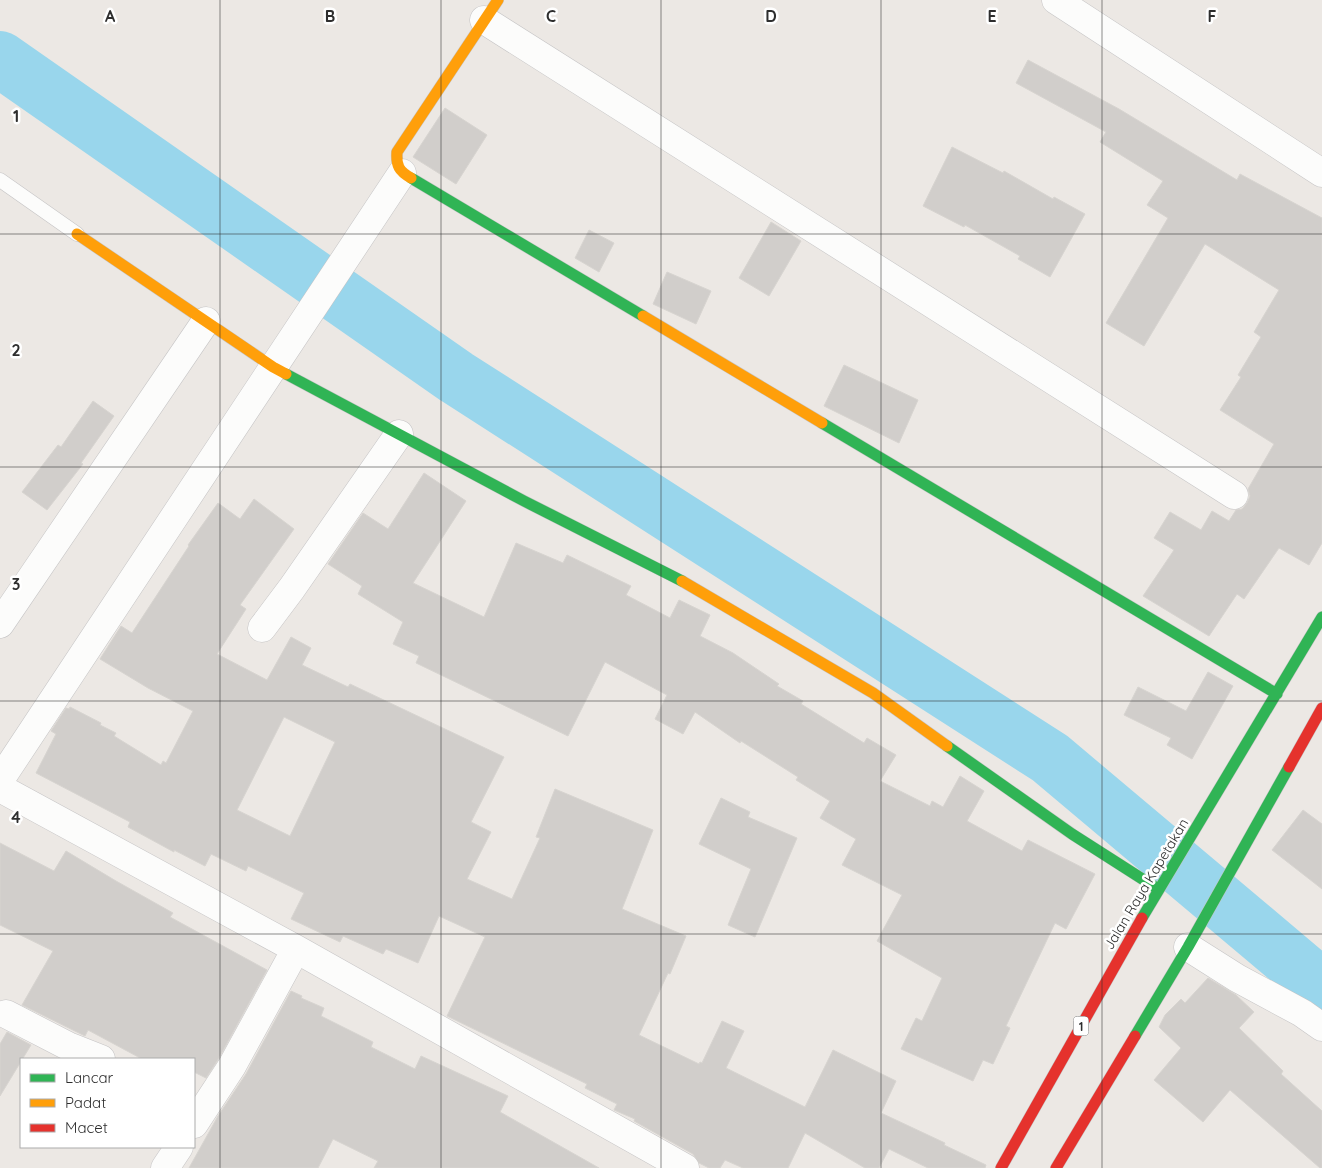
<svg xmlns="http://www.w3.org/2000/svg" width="1322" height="1168" viewBox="0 0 1322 1168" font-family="Quicksand,sans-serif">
	<rect width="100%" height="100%" fill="#ece8e4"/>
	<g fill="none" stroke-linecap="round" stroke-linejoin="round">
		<path stroke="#99d6ec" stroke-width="56" d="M0 59 456 377 1050 758 1322 987"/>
	</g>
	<path fill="#d1cecb" stroke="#d7d4d0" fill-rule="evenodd" d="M1028 60 1119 109 1237 180 1240 174 1322 218V543L1309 565 1279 548 1244 599 1237 594 1209 636 1143 596 1174 550 1154 538 1170 512 1201 530 1212 511 1229 521 1236 510 1242 509 1247 503 1250 496 1248 489 1274 444 1220 410 1241 377 1238 375 1261 337 1254 332 1279 290 1205 244 1144 346 1106 323 1168 218 1147 205 1163 181 1100 142 1106 132 1016 83Z
		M445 108 487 135 456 184 413 157Z
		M952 147 1003 173 1004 171 1053 199 1054 197 1085 214 1050 277 1018 259 1020 256 965 225 964 227 923 206Z
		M771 222 801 241 769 296 739 278Z
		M589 230 614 243 599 272 575 258Z
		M667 272 711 291 696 324 653 304Z
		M844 365 918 400 899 443 824 406Z
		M93 401 114 416 81 463 83 464 47 510 22 492 58 445 61 447Z
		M424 473 466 501 413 583 484 617 516 543 563 563 567 555 631 586 626 595 670 618 679 600 710 615 700 636 733 653 779 684 777 686 803 701 801 704 864 743 867 738 896 755 880 781 930 806 932 801 943 807 960 776 984 791 967 821 1022 851 1028 840 1095 874 1066 929 1055 923 1006 1026 1010 1028 993 1064 983 1060 973 1081 901 1049 916 1018 922 1021 942 978 877 941 902 895 842 865 856 839 820 818 830 801 796 780 798 777 741 741 740 743 695 712 683 734 655 719 667 695 605 662 568 736 416 663 419 656 393 644 403 622 358 594 362 586 328 564 363 513 388 529Z
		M254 499 294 529 240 605 246 609 217 654 267 680 291 637 311 648 302 665 348 687 350 684 504 757 471 822 491 832 467 879 512 899 540 838 536 837 555 789 653 830 622 909 686 936 670 974 668 973 639 1035 699 1064 700 1062 702 1063 722 1021 744 1031 726 1068 805 1107 833 1050 896 1081 881 1113 945 1143 944 1145 986 1165 985 1168H928L889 1149 879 1168H865L805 1133 788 1168H743L725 1160 720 1168H709L699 1163 693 1154 634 1121 635 1119 614 1110 617 1104 585 1088 587 1084 447 1016 485 937 439 916 418 963 386 949 383 954 343 936 340 942 291 919 304 893 248 866 246 871 211 854 205 866 174 850V852L128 827 130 822 36 773 56 734 51 731 66 708 69 709 70 707 101 723 100 725 116 733 114 736 161 765 163 761 166 763 193 711 148 688 100 659 121 626 132 633 189 546 188 545 218 503 240 519ZM284 717 335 742 290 836 237 810Z
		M1208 672 1233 686 1192 759 1167 745 1171 738 1124 715 1138 687 1186 711Z
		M721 798 750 812 748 817 797 838 755 937 728 925 751 869 699 844Z
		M1303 810 1322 824V889L1272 850Z
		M0 843 54 871 66 851 116 881 173 913 170 917 267 970 219 1058 206 1078 194 1072V1059H142L88 1030 85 1036 22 1005 53 951 0 925Z
		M1208 978 1236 995 1254 1012 1239 1028 1283 1071 1281 1074 1322 1111V1168H1320L1230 1090 1203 1122 1154 1080 1181 1048 1159 1027 1165 1015 1181 999 1185 1003Z
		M291 991 302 996 301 998 324 1008 321 1016 373 1042 371 1047 415 1069 421 1056 508 1096 500 1112 599 1168H374L378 1161 333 1139 318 1168H189L218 1116 246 1074Z
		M7 1032 31 1045 0 1096V1044Z"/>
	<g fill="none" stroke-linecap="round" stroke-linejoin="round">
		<defs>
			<path id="lane" d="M0 180 77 234"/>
			<path id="street" d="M1056 0 1322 173
				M484 20 1234 495
				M0 624 206 321
				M262 628 292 588 399 434
				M0 780 402 173
				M0 788 296 949 685 1168
				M1188 947 1237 978 1302 1013 1322 1027
				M6 1014 68 1046 101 1059
				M194 1124 232 1066 296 949
				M165 1168 179 1147"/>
			<path id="fast" d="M411 178 643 316
				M286 374 524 501 682 581
				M822 423 1277 694
				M947 746 1072 834 1158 889
				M1142 918 1322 617
				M1135 1036 1188 947 1289 767"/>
			<path id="slow" d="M411 178C399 171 396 166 397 152L498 0
				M77 234 273 367 286 374
				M643 316 822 423
				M682 581 873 693 947 746"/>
			<path id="jam" d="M1289 767 1322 708
				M1001 1168 1142 918
				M1056 1168 1135 1036"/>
		</defs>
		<use href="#lane" stroke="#c5c4c5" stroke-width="15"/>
		<use href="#street" stroke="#c5c4c5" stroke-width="29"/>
		<use href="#fast" stroke="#c5c4c5" stroke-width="12"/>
		<use href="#slow" stroke="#c5c4c5" stroke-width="12"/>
		<use href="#jam" stroke="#c5c4c5" stroke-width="12"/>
		<use href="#lane" stroke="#fcfcfb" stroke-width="14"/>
		<use href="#street" stroke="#fcfcfb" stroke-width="28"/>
		<use href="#fast" stroke="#30b455" stroke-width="11"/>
		<use href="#slow" stroke="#ff9f0a" stroke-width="11"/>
		<use href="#jam" stroke="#e5322d" stroke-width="11"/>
	</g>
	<path fill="none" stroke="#2e2e2e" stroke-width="1" stroke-opacity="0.55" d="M220 0V1168M441 0V1168M661 0V1168M881 0V1168M1102 0V1168M0 234H1322M0 467H1322M0 701H1322M0 934H1322"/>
	<g text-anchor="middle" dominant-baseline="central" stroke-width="5" stroke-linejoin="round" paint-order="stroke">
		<rect fill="#fff" stroke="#6d6d6d" stroke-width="1" x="1073.5" y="1016.5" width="15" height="19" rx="4"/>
		<g font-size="12" font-weight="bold" fill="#2e2e2e">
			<text x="1081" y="1026">1</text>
		</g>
		<g font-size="14" fill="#2e2e2e" stroke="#fff">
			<text transform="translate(1146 884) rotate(-59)">Jalan Raya Kapetakan</text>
		</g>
	</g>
	<g font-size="16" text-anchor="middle" font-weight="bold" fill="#2e2e2e" stroke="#fff" stroke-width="5" stroke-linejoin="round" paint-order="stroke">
		<text x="110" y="22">A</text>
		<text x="330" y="22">B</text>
		<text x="551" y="22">C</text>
		<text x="771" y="22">D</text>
		<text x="992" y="22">E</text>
		<text x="1212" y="22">F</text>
		<text x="16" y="122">1</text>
		<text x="16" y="356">2</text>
		<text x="16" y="590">3</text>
		<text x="16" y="823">4</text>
	</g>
	<rect x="20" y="1058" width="175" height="90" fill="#ffffff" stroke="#ababab"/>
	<rect x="30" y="1074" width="25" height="8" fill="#30b455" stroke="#ababab"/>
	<text x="65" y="1083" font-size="15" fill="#2e2e2e">Lancar</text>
	<rect x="30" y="1099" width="25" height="8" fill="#ff9f0a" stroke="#ababab"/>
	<text x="65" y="1108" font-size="15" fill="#2e2e2e">Padat</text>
	<rect x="30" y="1124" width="25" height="8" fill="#e5322d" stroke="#ababab"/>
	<text x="65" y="1133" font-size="15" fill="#2e2e2e">Macet</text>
</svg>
